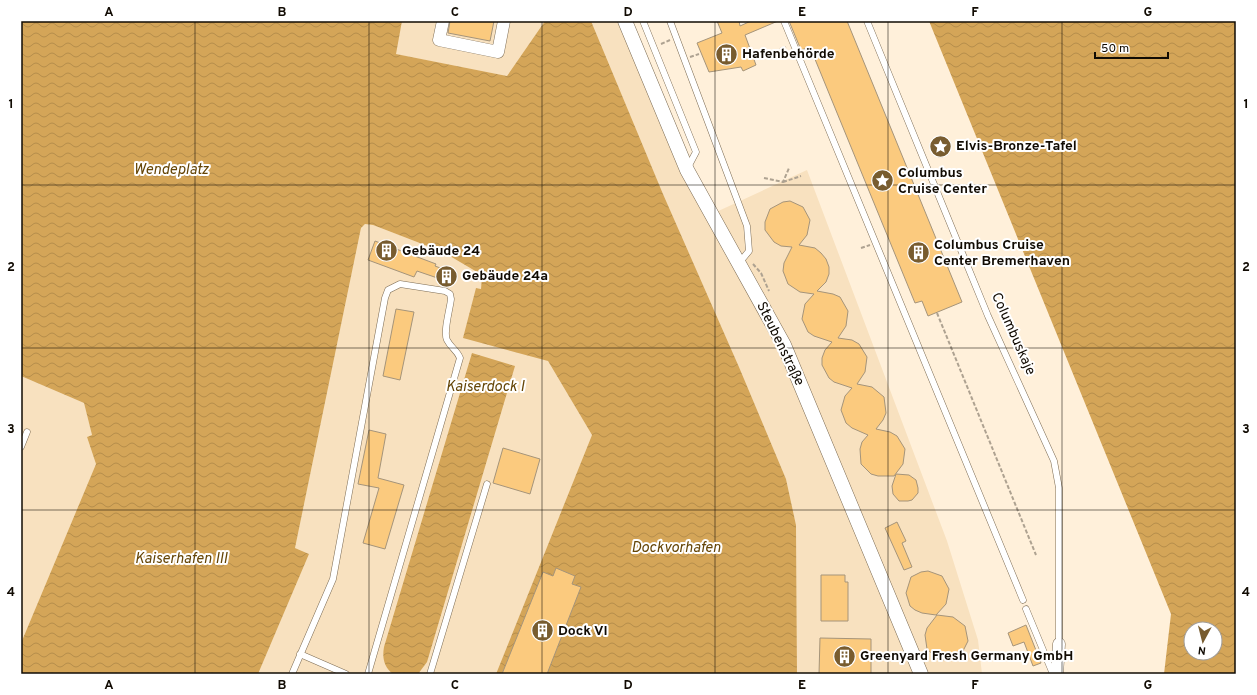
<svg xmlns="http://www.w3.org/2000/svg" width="1257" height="695" viewBox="0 0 1257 695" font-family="Overpass,sans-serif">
	<defs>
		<pattern id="water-waves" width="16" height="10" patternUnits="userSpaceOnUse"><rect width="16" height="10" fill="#d4a558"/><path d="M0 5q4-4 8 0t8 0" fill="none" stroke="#b58d4b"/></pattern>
	</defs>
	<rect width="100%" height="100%" fill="#fff0da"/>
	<path fill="#f8e1bf" d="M402 21H545L507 76 395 54Z
		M591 21H630L658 94 714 213 807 170 947 541 978 640 982 674H797L796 525 786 479 739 367 663 194Z
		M365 224 373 225 443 252 482 275 481 289 477 288 548 361 592 435 496 674H258L309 554 295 548 361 228Z
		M21 376 84 403 92 435 87 437 96 464 21 643Z"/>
	<path fill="url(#water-waves)" fill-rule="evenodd" d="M21 21H402L396 54 507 76 545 21H591L663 194 739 367 786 479 796 525 797 674H496L592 435 548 361 463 338 476 288 481 289 482 275 443 252 373 225 365 224 361 228 295 548 309 554 258 674H21V643L96 464 87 437 92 435 84 403 21 376Z
		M929 21H1236V674H1164L1171 614ZM1191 629H1215V653H1191Z
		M472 353 515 366 427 662 418 674H393C384 667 382 658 384 647Z"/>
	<path fill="#fbca7e" stroke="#a5947a" d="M450 21H494L490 41 448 33Z
		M717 21H739L740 26 751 21H778L745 35 756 65 743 71 741 67 709 72 697 43 722 33Z
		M789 21H847L962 302 928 316 922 301 915 303 810 47 801 50Z
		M790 201 803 207 810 220 807 235 799 245 815 248 821 253 826 259 829 267V274L826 282 817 291 833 294 840 297 848 311 846 326 838 338 852 340 859 344 867 357 865 372 857 384 872 387 884 397 886 413 883 420 876 429 890 432 897 436 905 449 903 464 894 476H878L871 474 861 464 860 449 862 442 868 435 852 428 846 423 841 410 845 396 852 388 834 382 829 378 822 365V358L825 350 832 342 814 336 808 332 802 319 805 304 814 294 800 292 788 284 783 271 784 263 792 247 781 246 774 242 765 230V222L770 209 783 202Z
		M375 241 436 264 435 266 456 274 452 283 417 271 414 277 368 260Z
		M396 309 414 312 400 380 383 376Z
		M369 430 386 434 378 478 404 485 385 549 363 543 379 488 358 484Z
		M503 448 540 459 530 494 493 483Z
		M896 474 909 475 916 480 918 488V493L912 500 908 501H899L893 494 892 486Z
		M897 522 906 541 902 543 912 567 904 570 885 528Z
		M556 568 575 576 572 584 581 587 547 674H502L543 572 553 576Z
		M928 571 942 576 949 589 946 604 936 615 922 613 915 610 910 606 906 593 911 577 921 572Z
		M821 575H845V582H848V621H821Z
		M937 615 953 617 965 626 968 641 962 653 957 657 944 660 937 658 927 649 925 635 927 628Z
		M1026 625 1041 663 1033 666 1024 642 1013 646 1008 633Z
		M820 638 871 639V674H819Z"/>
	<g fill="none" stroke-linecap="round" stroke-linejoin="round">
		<defs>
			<path id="service" d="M643 21 696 152 687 169
				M670 21 747 226 749 251 739 263
				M784 21 1023 600
				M867 21 988 316 1054 461 1059 488V644
				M21 447 27 432
				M1026 609 1053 674
				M300 654 346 674
				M292 674 333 579 385 298 388 290 400 284 445 291 450 294 451 299C450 309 443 332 447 340 451 348 457 350 460 358L368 674
				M430 674 487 484"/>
			<path id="minor" d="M443 21 439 40 498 52 504 21
				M1057 674 1059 644"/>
			<path id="tertiary" d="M625 21 687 170 784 345 921 674"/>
		</defs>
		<use href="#service" stroke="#7d6c54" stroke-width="7"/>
		<use href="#minor" stroke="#7d6c54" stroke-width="13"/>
		<use href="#tertiary" stroke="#7d6c54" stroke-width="15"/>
		<path stroke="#aea291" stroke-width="2" stroke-dasharray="4 2" stroke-linecap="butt" d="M661 44 670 40
			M780 49 786 47
			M690 57 699 54
			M764 178 783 182 789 168
			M783 182 801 176
			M861 248 870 245
			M753 264 761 273 769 291
			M937 313 1036 555"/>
		<use href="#service" stroke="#fff" stroke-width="6"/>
		<use href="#minor" stroke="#fff" stroke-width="12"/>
		<use href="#tertiary" stroke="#fff" stroke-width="14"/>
	</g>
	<path fill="none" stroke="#110b03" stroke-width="1" stroke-opacity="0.55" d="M195 21V674M369 21V674M542 21V674M715 21V674M888 21V674M1062 21V674M21 185H1236M21 348H1236M21 510H1236"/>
	<defs>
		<symbol id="building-disc" viewBox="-11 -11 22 22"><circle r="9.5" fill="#785c2f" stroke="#fff"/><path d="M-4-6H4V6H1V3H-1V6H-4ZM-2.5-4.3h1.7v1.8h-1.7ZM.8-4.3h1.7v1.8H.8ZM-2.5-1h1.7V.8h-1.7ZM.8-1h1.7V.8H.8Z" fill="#fff"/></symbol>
		<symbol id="sight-disc" viewBox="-11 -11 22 22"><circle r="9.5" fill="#785c2f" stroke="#fff"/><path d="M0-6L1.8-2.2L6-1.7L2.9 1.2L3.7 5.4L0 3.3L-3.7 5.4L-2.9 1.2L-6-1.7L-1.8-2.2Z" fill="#fff"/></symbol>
	</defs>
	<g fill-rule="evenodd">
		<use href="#building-disc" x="714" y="42" width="25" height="25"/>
		<use href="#sight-disc" x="928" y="134" width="25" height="25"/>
		<use href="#sight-disc" x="870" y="168" width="25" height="25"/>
		<use href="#building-disc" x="374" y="238" width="25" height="25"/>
		<use href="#building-disc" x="906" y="240" width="25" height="25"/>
		<use href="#building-disc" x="434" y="264" width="25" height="25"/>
		<use href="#building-disc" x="530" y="618" width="25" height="25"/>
		<use href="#building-disc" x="832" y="644" width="25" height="25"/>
	</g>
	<g text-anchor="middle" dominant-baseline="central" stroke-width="4" stroke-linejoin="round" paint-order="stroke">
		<g font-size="14" font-weight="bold" fill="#110b03" stroke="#fff" text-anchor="start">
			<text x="742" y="54">Hafenbehörde</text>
			<text x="956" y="146">Elvis-Bronze-Tafel</text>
			<text x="898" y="173">Columbus<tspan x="898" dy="16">Cruise Center</tspan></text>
			<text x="934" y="245">Columbus Cruise<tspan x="934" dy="16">Center Bremerhaven</tspan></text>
			<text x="402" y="251">Gebäude 24</text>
			<text x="462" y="276">Gebäude 24a</text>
			<text x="558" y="631">Dock VI</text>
			<text x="860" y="656">Greenyard Fresh Germany GmbH</text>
		</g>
		<g font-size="14" fill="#110b03" stroke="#fff">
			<text transform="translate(1013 334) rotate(66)">Columbuskaje</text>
			<text transform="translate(780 344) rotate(64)">Steubenstraße</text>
		</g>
		<g font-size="15" font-style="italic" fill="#654506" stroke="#fff">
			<text x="171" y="170">Wendeplatz</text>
			<text x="485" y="387">Kaiserdock I</text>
			<text x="676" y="548">Dockvorhafen</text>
			<text x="181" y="559">Kaiserhafen III</text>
		</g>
	</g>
	<rect width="1257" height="695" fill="none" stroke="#ffffff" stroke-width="44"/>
	<g transform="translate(1203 641) rotate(187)"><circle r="19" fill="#ffffff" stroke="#a09d9a"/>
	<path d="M0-3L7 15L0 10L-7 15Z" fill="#785c2f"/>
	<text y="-6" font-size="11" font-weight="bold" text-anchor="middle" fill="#110b03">N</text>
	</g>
	<path d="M1095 52v6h73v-6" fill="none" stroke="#110b03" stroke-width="2"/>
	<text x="1101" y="52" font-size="12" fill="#110b03" stroke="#ffffff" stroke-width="3" paint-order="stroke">50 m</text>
	<rect x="22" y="22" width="1213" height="651" fill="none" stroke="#110b03" stroke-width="1.5"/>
	<g font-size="13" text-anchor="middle" font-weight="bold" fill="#110b03">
		<text x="109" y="16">A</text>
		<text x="282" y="16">B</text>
		<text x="455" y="16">C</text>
		<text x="628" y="16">D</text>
		<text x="802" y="16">E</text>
		<text x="975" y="16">F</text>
		<text x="1148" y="16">G</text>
		<text x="11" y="108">1</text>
		<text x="1246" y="108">1</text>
		<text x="11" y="271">2</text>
		<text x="1246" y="271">2</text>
		<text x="11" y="433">3</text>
		<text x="1246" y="433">3</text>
		<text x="11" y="596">4</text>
		<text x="1246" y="596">4</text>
		<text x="109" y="689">A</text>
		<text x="282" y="689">B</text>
		<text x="455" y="689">C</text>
		<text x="628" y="689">D</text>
		<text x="802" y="689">E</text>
		<text x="975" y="689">F</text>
		<text x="1148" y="689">G</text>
	</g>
</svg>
